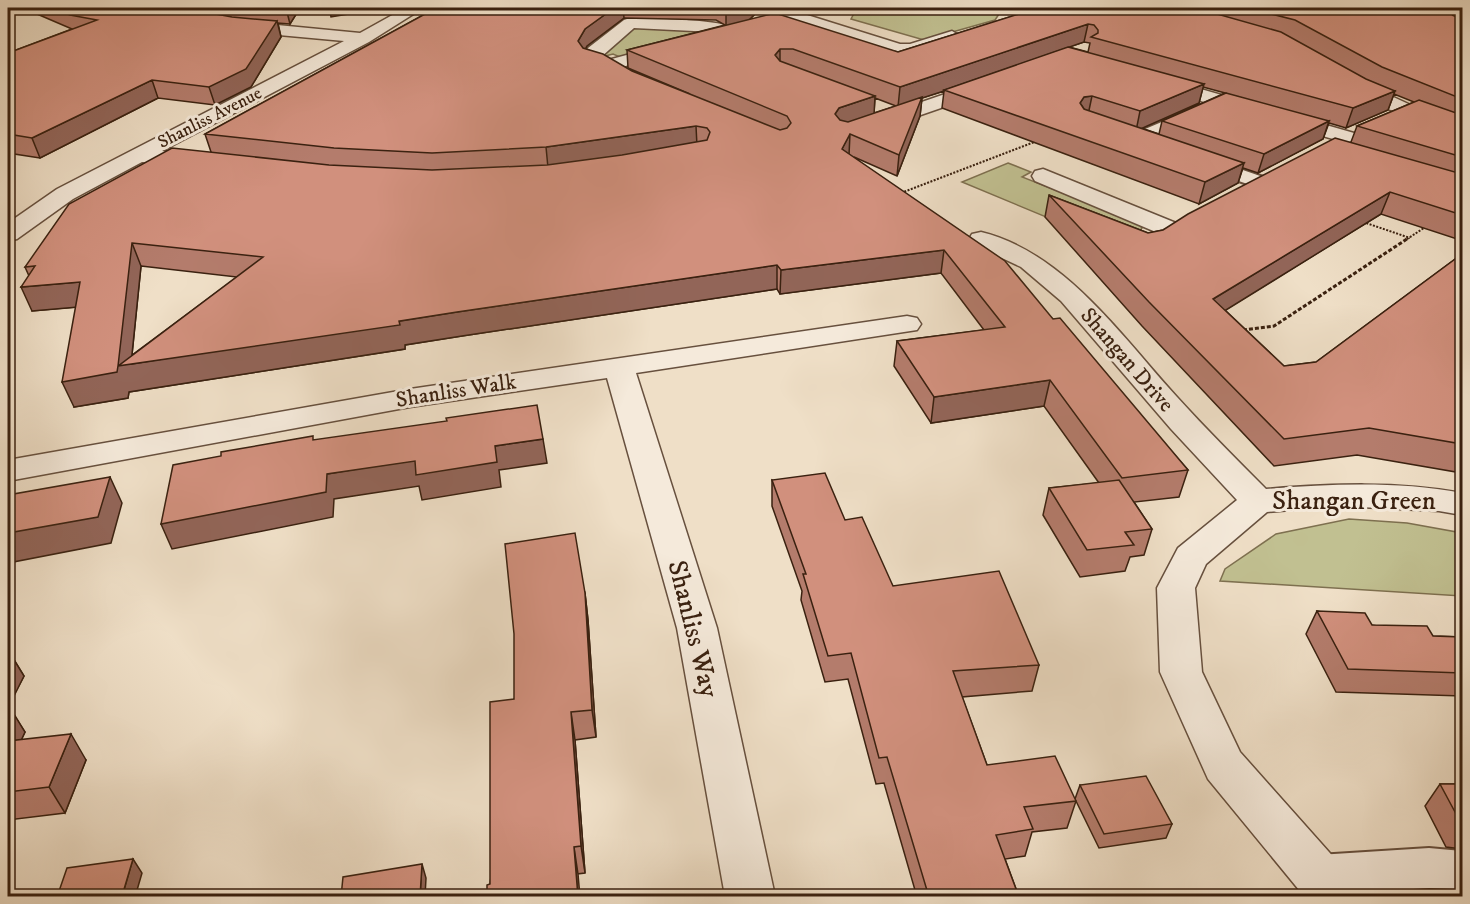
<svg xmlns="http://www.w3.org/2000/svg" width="1470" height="904" viewBox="0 0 1470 904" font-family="'IM FELL DW Pica',serif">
	<rect width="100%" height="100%" fill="#efdfc7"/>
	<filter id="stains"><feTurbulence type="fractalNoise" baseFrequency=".00333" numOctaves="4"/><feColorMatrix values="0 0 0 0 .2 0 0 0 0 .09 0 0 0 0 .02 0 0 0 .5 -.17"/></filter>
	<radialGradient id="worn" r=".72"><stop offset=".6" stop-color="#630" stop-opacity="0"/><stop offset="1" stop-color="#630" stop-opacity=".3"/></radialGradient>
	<path fill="#c1c091" stroke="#7e7050" stroke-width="1.5" d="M857 8H1015L1001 11 995 20 924 40 851 19Z
		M634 25 712 32 620 57 613 54 601 57Z
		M1008 163 1031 172 1022 177 1137 222 1142 228 1138 234 1116 246 962 182Z
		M1349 519 1407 523 1462 533V596L1220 581 1225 569 1276 534Z
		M1305 867 1429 870 1452 896H1330Z"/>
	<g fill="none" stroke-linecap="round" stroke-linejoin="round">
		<defs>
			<path id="service" d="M1197 107 1203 108 1205 112 1203 116 1143 143H1131L1128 139 1131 135Z
				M1205 157 1269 179 1272 183 1269 187 1262 189 1198 167 1196 163 1198 159Z
				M1429 848 1462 851V889L1429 888 1318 895 1303 889 1297 875 1303 861 1318 855Z"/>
			<path id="minor" d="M405 8H423L369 42 162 151 209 157 212 162 209 167 201 168 142 162 73 199 17 239 8 241V223L57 189 344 41 236 31 230 29 228 26 230 23 236 21 360 33Z
				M790 8H805L804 14 900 44H910L952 31 960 36 958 40 911 54H899L795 22 746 33 738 28 740 25 788 14Z
				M630 18C651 19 729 18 740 32L732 37 714 32 634 28 601 57 608 60 671 43 677 44 680 48 677 52 622 67 649 80 651 84 649 88 642 90 605 70 585 64 582 60 588 48 624 20Z
				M1159 77 1354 133 1357 137 1354 141 1347 143 1152 87 1150 83 1152 79Z
				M1350 77 1415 107 1462 124V137L1401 115 1343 87 1341 83 1343 79Z
				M986 80 993 82 995 86 993 90 886 127H872L869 123 872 119Z
				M1043 169 1181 225 1184 230 1181 235 1172 237 1163 235 1035 181 1032 176 1035 171Z
				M981 232C1064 252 1122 337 1177 397 1206 429 1236 459 1266 489 1331 484 1398 481 1462 493V515L1439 511 1340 506 1267 512 1206 564 1195 588 1202 672 1240 752 1353 879 1360 896H1304L1208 779 1160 672 1157 588 1178 548 1237 500 1171 429 1061 301 1021 267 972 244 969 239 972 234Z
				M907 316 917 318 921 324 917 330 636 373 717 628 775 896H725L677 628 607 378 410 407 8 481V460L410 389Z"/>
		</defs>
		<use href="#service" stroke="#67503e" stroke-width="4"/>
		<use href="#minor" stroke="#67503e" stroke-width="3"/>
		<path stroke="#3a2110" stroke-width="2" stroke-dasharray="2 1.5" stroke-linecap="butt" d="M884 11H927
			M968 11 1028 12
			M901 193 1037 141
			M1363 222 1410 238
			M1404 241 1427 226"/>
		<path stroke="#3a2110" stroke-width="3" stroke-dasharray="4 2" stroke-linecap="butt" d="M1243 330 1274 326 1407 239"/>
		<use href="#service" fill="#f5eadb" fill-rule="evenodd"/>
		<use href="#minor" fill="#f5eadb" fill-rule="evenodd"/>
	</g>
	<path fill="#b47c6c" stroke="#3a2110" stroke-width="1.5" fill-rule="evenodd" d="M23 8H300L290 24 278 23 281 37 251 87 215 105 158 98 40 158 8 153V53L72 29Z
		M436 8H761L750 19 898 52 1038 8H1462V239L1460 240 1381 214 1225 310 1284 366 1316 362 1462 254V473L1357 455 1274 466 1142 326 1045 217 1049 195 1148 233 1163 230 1351 142 1357 126 1414 102 1394 94 1388 110 1346 128 1329 123 1323 139 1258 173 1243 168 1238 183 1199 204 942 108 944 91 922 98 920 116 897 176 854 157 1053 319 1188 470 1179 497 1134 502 1152 529 1144 555 1130 557 1125 571 1080 577 1043 515 1049 488 1099 483 1044 406 931 423 894 366 897 341 984 330 941 273 780 294 777 289 462 336 405 345V349L129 392 128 398 74 407 76 307 32 311 29 276 25 267 211 152 205 134ZM624 18 716 20 725 25 627 50 628 68 690 94 632 71 585 49 587 46ZM1084 42 1090 43 1088 52 1069 47ZM1203 87 1225 93 1162 121 1159 134 1141 128 1199 103ZM875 98 896 106 874 113ZM141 266 237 277 132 355Z
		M772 480 845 520 893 586 1039 665 1032 691 962 697 987 765 1076 801 1067 828 1032 832 1025 856 1005 859 1019 897H917L884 783 876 784 848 679 825 682 801 600 802 591 772 506Z
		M585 593 588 620 596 737 575 740 585 873 490 884 514 699Z
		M1317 611 1372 625 1433 636 1462 637V696L1336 692 1306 634Z
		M8 650 24 676 8 706 25 732 21 740 86 760 65 813 8 820Z
		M1440 784H1462V849L1446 847 1425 806Z
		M1080 785 1172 824 1166 838 1099 848 1075 799Z"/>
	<path fill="#926558" stroke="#3a2110" stroke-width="1.5" d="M286 8H300L290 24Z
		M329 8H385L331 17Z
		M614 8H623L624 18 587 46 580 59 578 41 585 29Z
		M734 8H761L748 21 726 26V9Z
		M277 21 281 37 251 87 215 105 209 87Z
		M1088 24 1084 42 945 90H944V91L922 98 920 116 897 176 899 155 898 107 900 87Z
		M780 49V67L775 55Z
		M152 80 158 98 40 158 32 138Z
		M1204 84 1199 103 1136 131 1140 111Z
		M1395 91 1388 110 1346 128 1353 108Z
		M875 96 874 115 834 134 835 114 839 108Z
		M1092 96 1088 115 1080 103 1084 97Z
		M1329 121 1323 139 1258 173 1264 154Z
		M696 126 697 146 548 168 546 147Z
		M850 134 849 155 842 149Z
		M1244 163 1238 183 1199 204 1205 182Z
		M1390 192 1381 214 1205 323 1213 299Z
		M132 243 141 266 131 364 457 312 777 265V289L462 336 405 345V349L129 392 128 398 74 407 62 382Z
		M944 250 941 273 780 294 781 270Z
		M80 282 90 306 32 311 21 287Z
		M1050 380 1044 406 931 423 934 397Z
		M543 439 547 463 499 470 501 487 422 500 419 486 334 499 333 517 172 549 161 524 327 474 495 446Z
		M110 477 122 503 111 543 8 563V533Z
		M585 593 588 620 596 737 592 710Z
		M8 650 24 676 8 708Z
		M9 706 25 732 8 769V708Z
		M571 712 575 740 585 873 581 846Z
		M71 734 86 760 65 813 49 787Z
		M574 847 578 874 580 897H578Z
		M133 859 142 873 135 897H122Z
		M422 864 426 878 425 897H420Z"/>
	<path fill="#d1907d" stroke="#3a2110" stroke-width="1.5" fill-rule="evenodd" d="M53 8H183L232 17 277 21 246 69 209 87 152 80 32 138 8 134V53L97 20 70 15Z
		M436 8H614L585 29 578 41 583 48 603 54 632 71 780 130 787 128 791 123 787 116 627 50 775 13 898 52 1038 8H1196L1281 32 1366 79 1395 91 1353 108 1091 37 1098 33V30L1094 25 1088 24 900 87 793 49H780L775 55 780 61 875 96 839 108 835 114 840 120 848 122 922 97 899 155 850 134 842 149 1005 261 1053 319 1060 318 1188 470 1122 478 1050 380 934 397 897 341 1005 327 944 250 781 270 777 265 457 312 399 321 400 325 118 366 117 372 62 382 80 282 21 287 35 266 25 267 69 204 172 148 329 165 432 170 547 165 622 155 707 140 710 132 707 128 696 126 546 147 432 153 334 148 205 134ZM132 243 263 257 118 366Z
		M1248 8H1462V15H1452L1462 19V99L1382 67 1295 20Z
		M1068 47 1204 84 1140 111 1092 96 1084 97 1080 103 1084 109 1244 163 1205 182 944 90Z
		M1226 93 1329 121 1264 154 1162 121Z
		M1419 100 1462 115V157L1357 126Z
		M1335 138 1462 174V215L1390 192 1213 299 1284 366 1316 362 1462 254V444L1369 428 1284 439 1149 302 1049 195 1148 233 1163 230 1188 214Z
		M537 405 543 439 495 446 497 462 416 475 415 461 327 474 326 492 161 524 173 465 221 456V452L313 436V440L447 421 446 418Z
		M825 473 845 520 862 517 893 586 999 571 1039 665 953 671 987 765 1055 756 1076 801 1024 807 1033 829 996 835 1019 897H929L887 757 879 758 851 653 828 656 803 574H806L772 480Z
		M110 477 98 517 8 533V495Z
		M1119 480 1152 529 1125 532 1134 545 1087 550 1049 488Z
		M575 533 585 593 592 710 571 712 581 846 574 847 578 897H487V885L490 884V702L514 699V634L505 544Z
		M1317 611 1365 613 1372 625 1427 626 1433 636 1462 637V673L1348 669Z
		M71 734 49 787 8 792V741Z
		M1146 776 1172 824 1104 834 1080 785Z
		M1440 784H1462V825Z
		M133 859 122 896 57 897 67 868Z
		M422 864 420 897H341L343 877Z"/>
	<g text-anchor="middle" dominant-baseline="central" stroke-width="6" stroke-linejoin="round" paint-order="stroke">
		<g font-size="18" fill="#3a2110" stroke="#f5eadb">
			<text transform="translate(210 118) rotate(-27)">Shanliss Avenue</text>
		</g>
		<g font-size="22" fill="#3a2110" stroke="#f5eadb">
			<text transform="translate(1127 360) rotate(49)">Shangan Drive</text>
			<text transform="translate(456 391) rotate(-9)">Shanliss Walk</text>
		</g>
		<g font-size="27" fill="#3a2110" stroke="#f5eadb">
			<text x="1354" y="501">Shangan Green</text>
			<text transform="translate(693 629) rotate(76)">Shanliss Way</text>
		</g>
	</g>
	<rect width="1470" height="904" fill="none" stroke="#efdfc7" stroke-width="30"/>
	<rect x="9" y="9" width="1452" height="886" fill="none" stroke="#3a2110" stroke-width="3"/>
	<rect x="15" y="15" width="1440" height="874" fill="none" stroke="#3a2110" stroke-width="1.5"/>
	<rect width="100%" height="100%" filter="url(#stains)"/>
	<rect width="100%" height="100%" fill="url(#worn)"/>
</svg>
